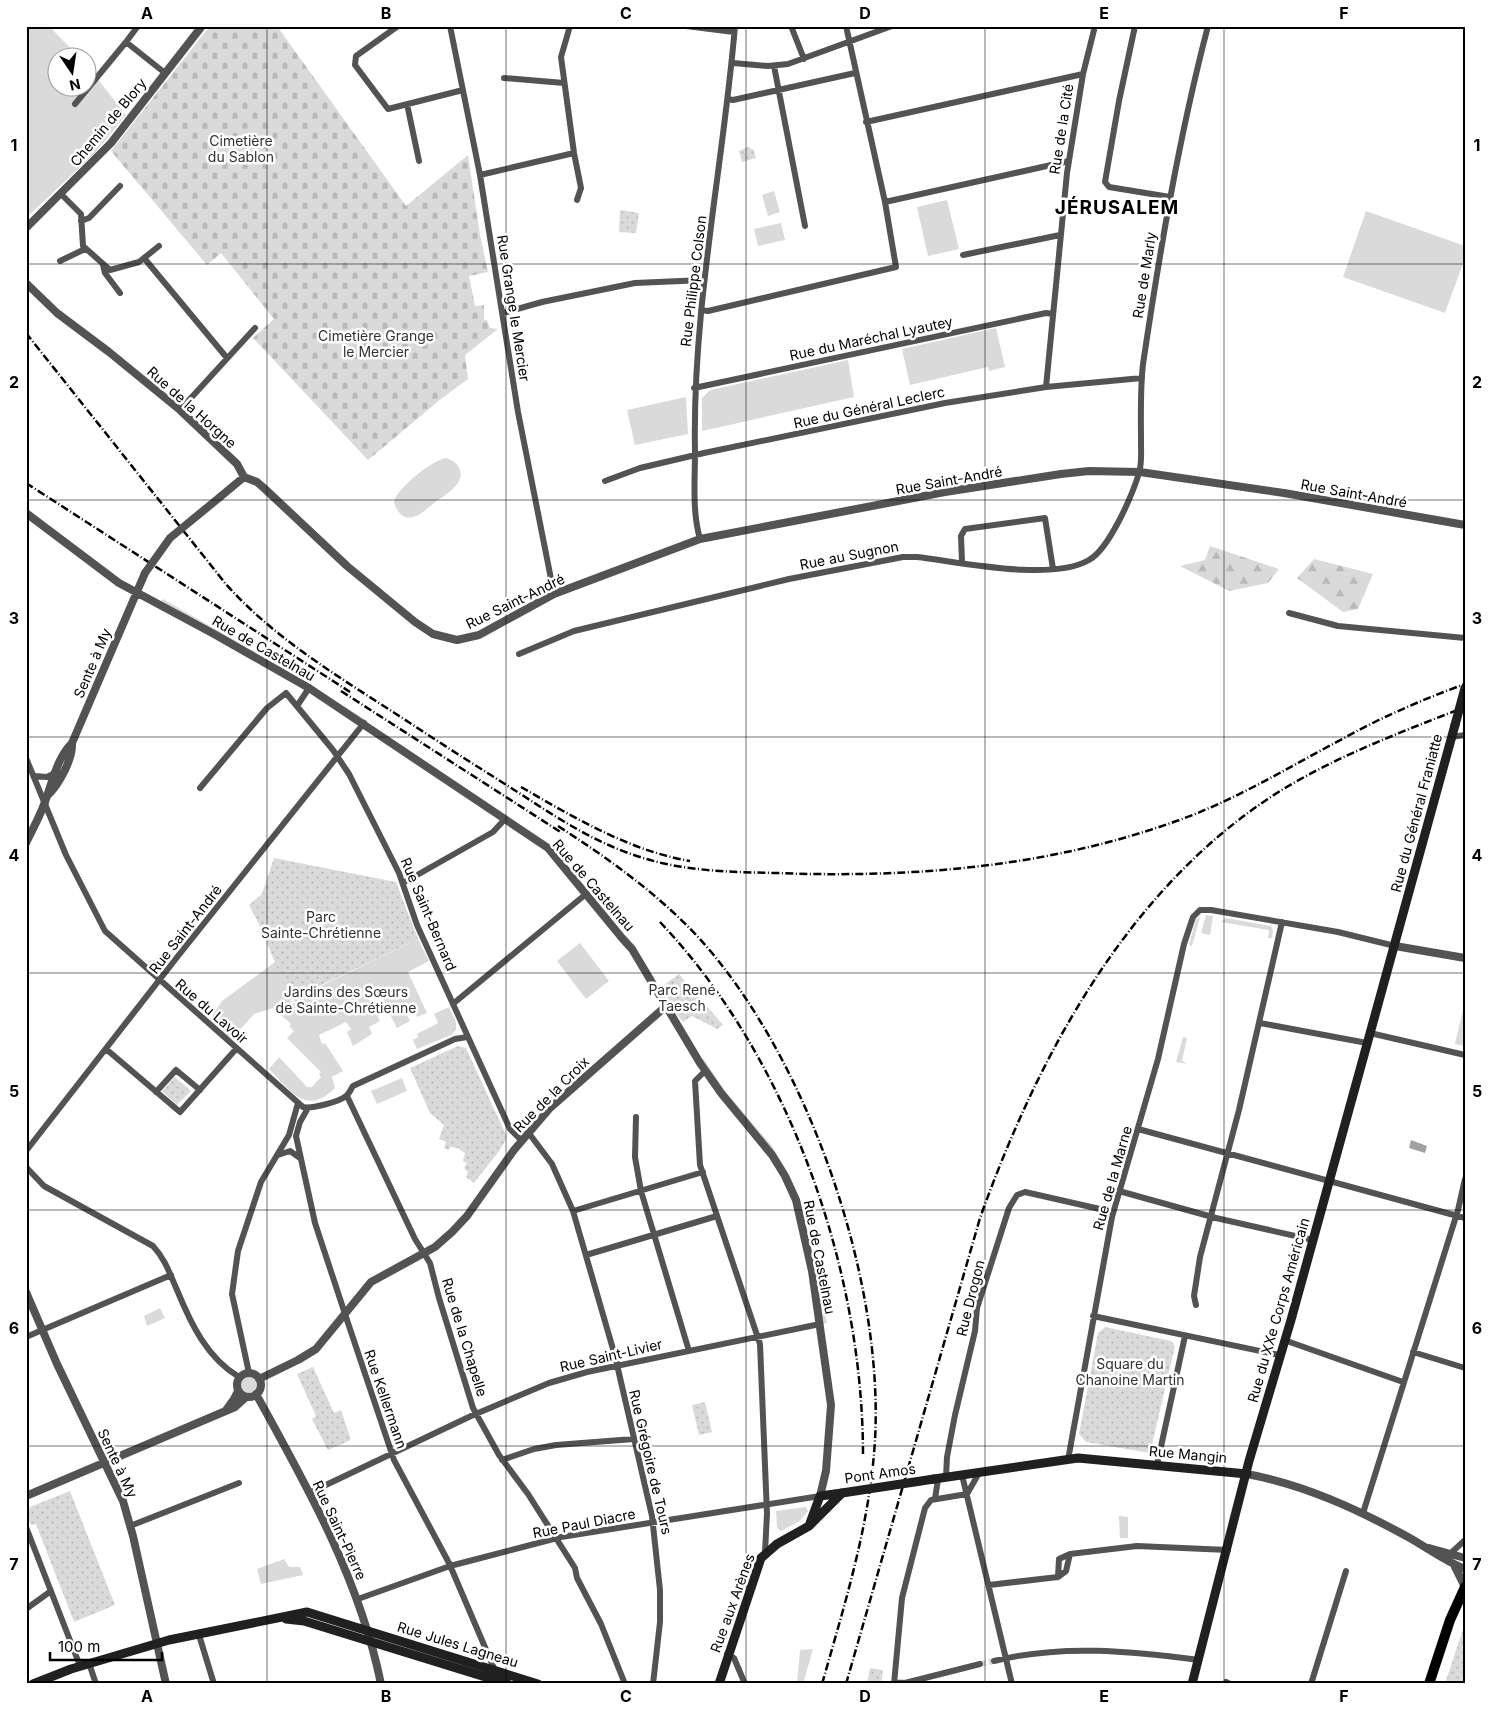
<svg xmlns="http://www.w3.org/2000/svg" width="1491" height="1710" viewBox="0 0 1491 1710" font-family="Inter,sans-serif">
	<defs>
		<pattern id="forest-firs" width="22" height="20" patternUnits="userSpaceOnUse" patternTransform="scale(1.25)"><rect width="22" height="20" fill="#dadada"/><path d="M5 1l3.5 6h-7zM16 11l3.5 6h-7z" fill="#b9b9b9"/></pattern>
		<pattern id="cemetery-stones" width="16" height="16" patternUnits="userSpaceOnUse" patternTransform="scale(1.25)"><rect width="16" height="16" fill="#dadada"/><path d="M2 7V4a2 2 0 0 1 4 0v3zM10 15v-3a2 2 0 0 1 4 0v3z" fill="#b9b9b9"/></pattern>
		<pattern id="park-dots" width="8" height="8" patternUnits="userSpaceOnUse" patternTransform="scale(1.25)"><rect width="8" height="8" fill="#dadada"/><path d="M2 2h.1M6 6h.1" fill="none" stroke="#b9b9b9" stroke-width="1.8" stroke-linecap="round"/></pattern>
	</defs>
	<rect width="100%" height="100%" fill="#fff"/>
	<path fill="#dadada" d="M26 26H49L79 57 58 58V88H88V67L126 115 93 155 26 218Z
		M774 191 780 212 768 216 762 195Z
		M947 200 959 249 928 256 917 207Z
		M1366 211 1465 246V258L1445 313 1343 277Z
		M781 223 785 240 758 246 754 229Z
		M996 328 1005 367 989 371 988 367 910 385 902 349Z
		M848 360 854 397 702 431V398L710 390Z
		M686 397 688 434 635 445 627 410Z
		M446 458C452 460 458 463 460 470 465 485 443 496 433 504 427 508 420 516 413 517 403 520 396 511 394 502 396 489 432 460 446 458Z
		M163 599 271 661 368 721 364 723 159 604Z
		M1206 915 1213 916 1210 935 1201 933Z
		M1200 917 1192 946 1189 945 1196 919Z
		M1226 918 1271 926 1273 930 1272 938H1268L1269 930 1221 922Z
		M418 939 429 961 408 972 427 1013 417 1017 414 1008 406 1013 410 1021 397 1028 379 993 369 998 380 1021 369 1027 372 1034 353 1046 347 1032 351 1029 346 1022 319 1035 322 1044 325 1043 343 1071 332 1077 335 1088C306 1117 290 1090 269 1069L279 1057 307 1087H312L321 1077 319 1074 321 1072 287 1038 294 1031 289 1026 291 1024 273 1008 254 1014 230 1041 209 1021 222 1001 275 962 292 1004 295 1003 294 999Z
		M580 943 609 981 586 999 557 961Z
		M168 958 157 969 148 961Z
		M1464 1005H1465V1046L1455 1044Z
		M449 1007 456 1022V1030L451 1035 417 1049 413 1040 418 1037 417 1034 438 1023 434 1014Z
		M1183 1037 1187 1038 1182 1061 1187 1064 1176 1062Z
		M703 1058 725 1091 772 1146 788 1173 810 1238 827 1323 820 1324 796 1200 765 1146 768 1143H763L700 1063Z
		M402 1078 407 1091 377 1104 371 1091Z
		M160 1308 165 1318 147 1326 144 1316Z
		M241 1385a8 8 0 1 1 16 0a8 8 0 1 1-16 0Z
		M806 1507 808 1511 800 1521 781 1531 777 1528 776 1511Z
		M1119 1516 1128 1517V1538H1120Z
		M284 1559 289 1567H300L303 1575 261 1584 257 1569Z
		M813 1649 803 1684H797L800 1650Z"/>
	<path fill="url(#forest-firs)" d="M1210 546 1279 569 1268 583 1229 591 1180 566 1205 560Z
		M1314 559 1373 574 1358 609 1343 612 1297 578Z"/>
	<path fill="url(#cemetery-stones)" d="M210 26H277L406 206 468 155 480 235 488 272 469 276 475 306 484 305V320H487L490 328 498 329 465 355 468 379 441 399 368 460 253 338 274 319 221 253 207 265 111 151Z"/>
	<path fill="url(#park-dots)" d="M748 147 754 150 756 158 742 162 739 151Z
		M620 210 639 213 636 233 619 232Z
		M274 858 396 882 418 939 290 1000 261 928 249 905 262 894Z
		M679 974 723 1025 717 1029 692 1016 683 1022 668 1004 664 985Z
		M458 1046 466 1048 507 1137 500 1150 474 1183 466 1177 468 1172 464 1168 467 1163 463 1161 465 1153C455 1147 463 1149 450 1147L449 1150 444 1148 446 1142 439 1139 444 1125 430 1113 410 1068Z
		M175 1077 191 1091 177 1105 162 1091Z
		M1105 1327 1171 1341 1175 1346 1150 1453 1086 1442 1079 1434 1098 1333Z
		M313 1367 334 1413 341 1410 351 1440 328 1450 312 1419 316 1416 297 1374Z
		M705 1402 712 1432 699 1435 692 1405Z
		M70 1491 115 1605 74 1622 36 1524 31 1525 27 1515 30 1507Z
		M1463 1629 1465 1684H1445Z
		M870 1668 883 1670 881 1684H867Z"/>
	<path fill="#a1a1a1" d="M1411 1140 1427 1146 1425 1153 1409 1148Z"/>
	<g fill="none" stroke-linecap="round" stroke-linejoin="round">
		<path stroke="#d9d9d9" stroke-width="6" stroke-dasharray="6 3" stroke-linecap="butt" d="M980 1664 994 1661"/>
		<defs>
			<path id="primary" d="M1429 1684 1450 1620 1465 1587"/>
		</defs>
		<use href="#primary" stroke="#dbdbdb" stroke-width="11"/>
		<path stroke="#535353" stroke-width="6" d="M138 26 126 42 165 73
			M398 26 356 56 355 65 388 109 463 90
			M450 26 480 175 518 412 554 594
			M570 26 561 57 574 153 581 188 577 200
			M686 26 734 32
			M791 26 804 59
			M1135 26 1119 101 1105 182 1109 187 1170 197
			M733 63 768 66 788 64 892 26
			M774 66 805 226
			M504 78 564 83
			M728 99 733 100 855 73
			M75 104 126 42
			M407 104 419 161
			M866 122 1083 74
			M480 175 574 153
			M61 194 81 214 83 246 110 270 139 262 159 246
			M885 202 1069 161
			M81 221 89 218 120 186
			M963 255 1060 235
			M144 258 227 358
			M60 261 85 249
			M103 265 105 273 120 293
			M701 310 708 311 896 267 885 202 846 26
			M503 313 542 302 635 283 704 280
			M1046 387 1067 173 1083 74 1095 26
			M694 388 1046 313 1052 314
			M180 410 255 328
			M605 481 640 468 704 453 945 403 1046 387 1142 378
			M700 539C692 511 695 481 695 452 692 309 723 168 735 26
			M962 562 961 536 965 529 1045 518 1053 569
			M1289 613 1338 626 1465 638
			M519 654 574 631 789 579 903 557H917C960 562 1051 582 1089 560 1109 549 1132 496 1139 473 1142 464 1141 453 1141 443 1141 417 1140 390 1143 364 1160 250 1179 137 1208 26
			M297 706 309 688
			M1451 737 1465 735
			M26 758 66 855 105 931 303 1107C311 1109 339 1102 346 1096 349 1094 351 1089 353 1086L455 1039 467 1037
			M34 776 47 777 55 773
			M200 788 267 708 286 693 333 750 349 774 399 873 417 925 510 1129 521 1140
			M403 883 493 832 505 819
			M454 1003 586 894
			M1260 1023 1367 1043
			M1370 1033 1465 1055
			M106 1049 180 1112 236 1049
			M705 1071 695 1081 700 1165 760 1344 767 1514 765 1552
			M156 1092 176 1070 200 1090
			M347 1096 415 1239 430 1263 439 1298 473 1408 499 1455 528 1494 575 1568 577 1578 601 1624 625 1684
			M308 1108 300 1122 296 1136 315 1223 348 1323 394 1460 449 1563 496 1673
			M636 1117 635 1157 641 1191 689 1351
			M1138 1129 1465 1218
			M528 1132 552 1164 573 1211 615 1356 652 1516 660 1590V1622L653 1684
			M26 1151 178 956 364 723
			M278 1155 290 1151 300 1158
			M26 1167 44 1186 153 1246C165 1259 170 1274 177 1290 191 1324 207 1358 239 1377
			M1119 1191 1216 1218 1313 1240
			M573 1211 703 1172
			M586 1255 717 1216
			M1196 1305 1194 1296 1200 1257 1239 1110 1282 922
			M1093 1316 1279 1355
			M26 1337 171 1275
			M1284 1340 1403 1382
			M1413 1352 1465 1368
			M249 1373 232 1294 238 1251 261 1182 289 1135 298 1103
			M502 1460 534 1449 556 1445 634 1439
			M1068 1460 1112 1217 1158 1059 1184 944 1193 917 1200 910H1211L1338 932 1395 946
			M1157 1465 1185 1336
			M962 1475 1012 1684
			M946 1477 947 1457 955 1415 975 1331 977 1308 1009 1208 1017 1195 1025 1192 1113 1212
			M309 1493 471 1416 549 1383 587 1372 820 1324
			M967 1494 979 1473
			M935 1499 938 1479
			M1363 1513 1458 1210 1465 1179
			M130 1526 239 1483
			M26 1527 80 1666
			M1451 1553 1465 1540
			M1070 1554 1066 1571 1058 1577 1059 1559 1070 1554 1137 1546 1228 1550
			M989 1585 1058 1577
			M358 1599 450 1566 561 1537 820 1496
			M26 1609 51 1591
			M199 1635 214 1684
			M727 1654 734 1658 745 1684
			M994 1661C1061 1644 1131 1651 1199 1660
			M89 1663 96 1684
			M894 1682 905 1683 980 1664
			M1226 1682 1230 1684
			M894 1684 902 1598 925 1508 931 1500 967 1494
			M1311 1684 1346 1571"/>
		<path stroke="#535353" stroke-width="8" d="M26 228 111 143 202 26
			M26 283 57 313 109 352 180 410 237 464 244 477 257 482 265 489 347 566 415 622 433 634 457 640 479 635 554 594 700 539 945 492 1061 474 1089 471 1140 472 1284 493 1465 525
			M220 497 244 477
			M26 513 119 583 214 634 309 688 548 848 622 938 632 949 700 1063 721 1093 772 1155 785 1176 796 1200 812 1271 831 1405 826 1471 820 1496
			M48 795C59 784 73 759 72 743
			M26 843C33 828 42 813 47 796 53 779 58 757 72 743L145 573
			M1395 946 1465 958
			M26 1292 57 1364 123 1501 133 1536 166 1684
			M237 1385a12 12 0 1 1 24 0a12 12 0 1 1-24 0Z
			M259 1379 298 1360 316 1349 371 1282 435 1247 452 1232 467 1216 514 1150 550 1108 665 1007
			M256 1394C307 1486 360 1580 381 1684
			M226 1410 234 1399 238 1391
			M1247 1474C1305 1485 1357 1509 1408 1537 1428 1548 1444 1561 1465 1569
			M26 1496 235 1407 246 1397
			M1429 1548 1465 1558
			M1455 1567 1465 1587"/>
		<path stroke="#202020" stroke-width="9" d="M934 1479 1078 1458 1247 1474
			M810 1523 820 1496 842 1493
			M286 1619 304 1621 508 1684
			M33 1684 71 1669 169 1640 307 1612 538 1684
			M719 1684 761 1558 777 1544 809 1526 842 1493
			M1192 1684 1249 1461 1291 1320 1455 725"/>
		<use href="#primary" stroke="#000" stroke-width="10"/>
		<path stroke="#000" stroke-width="2.5" stroke-dasharray="8 2.5 1 2.5" stroke-linecap="butt" d="M26 333 225 583C276 641 346 681 410 723 446 747 483 770 519 793 556 817 592 841 634 855 679 871 728 872 776 873 908 878 1041 868 1168 824 1231 803 1287 768 1346 737 1384 716 1424 699 1465 684
			M26 483 350 692
			M341 691 562 833
			M521 787C573 817 630 851 690 861
			M558 826C609 859 657 893 699 938 808 1058 884 1279 875 1440 870 1524 845 1603 822 1684
			M660 922C789 1058 863 1269 863 1455
			M846 1684 980 1218C1039 1053 1131 882 1285 788 1342 754 1404 731 1465 707"/>
		<path stroke="#535353" stroke-width="8" d="M145 573 170 538 220 497"/>
		<path stroke="#202020" stroke-width="9" d="M1455 725 1465 688
			M842 1493 934 1479"/>
	</g>
	<path fill="none" stroke="#000" stroke-width="1" stroke-opacity="0.55" d="M267 26V1684M506 26V1684M746 26V1684M985 26V1684M1224 26V1684M26 264H1465M26 500H1465M26 737H1465M26 973H1465M26 1210H1465M26 1446H1465"/>
	<g text-anchor="middle" dominant-baseline="central" stroke-width="5" stroke-linejoin="round" paint-order="stroke">
		<g font-size="14" fill="#000" stroke="#fff">
			<text transform="translate(108 122) rotate(-50)">Chemin de Blory</text>
			<text transform="translate(1061 129) rotate(-81)">Rue de la Cité</text>
			<text transform="translate(1144 275) rotate(-81)">Rue de Marly</text>
			<text transform="translate(693 281) rotate(-83)">Rue Philippe Colson</text>
			<text transform="translate(514 308) rotate(81)">Rue Grange le Mercier</text>
			<text transform="translate(871 338) rotate(-12)">Rue du Maréchal Lyautey</text>
			<text transform="translate(192 407) rotate(42)">Rue de la Horgne</text>
			<text transform="translate(869 407) rotate(-12)">Rue du Général Leclerc</text>
			<text transform="translate(949 480) rotate(-10)">Rue Saint-André</text>
			<text transform="translate(1354 493) rotate(10)">Rue Saint-André</text>
			<text transform="translate(849 555) rotate(-11)">Rue au Sugnon</text>
			<text transform="translate(515 601) rotate(-26)">Rue Saint-André</text>
			<text transform="translate(264 648) rotate(30)">Rue de Castelnau</text>
			<text transform="translate(92 663) rotate(-67)">Sente à My</text>
			<text transform="translate(1416 813) rotate(-75)">Rue du Général Franiatte</text>
			<text transform="translate(594 885) rotate(49)">Rue de Castelnau</text>
			<text transform="translate(429 914) rotate(67)">Rue Saint-Bernard</text>
			<text transform="translate(185 929) rotate(-52)">Rue Saint-André</text>
			<text transform="translate(212 1011) rotate(41)">Rue du Lavoir</text>
			<text transform="translate(551 1094) rotate(-45)">Rue de la Croix</text>
			<text transform="translate(1112 1178) rotate(-74)">Rue de la Marne</text>
			<text transform="translate(820 1257) rotate(79)">Rue de Castelnau</text>
			<text transform="translate(970 1298) rotate(-76)">Rue Drogon</text>
			<text transform="translate(1278 1310) rotate(-74)">Rue du XXe Corps Américain</text>
			<text transform="translate(465 1337) rotate(73)">Rue de la Chapelle</text>
			<text transform="translate(611 1355) rotate(-13)">Rue Saint-Livier</text>
			<text transform="translate(386 1399) rotate(71)">Rue Kellermann</text>
			<text transform="translate(1188 1454) rotate(5)">Rue Mangin</text>
			<text transform="translate(651 1462) rotate(77)">Rue Grégoire de Tours</text>
			<text transform="translate(118 1463) rotate(65)">Sente à My</text>
			<text transform="translate(880 1473) rotate(-8)">Pont Amos</text>
			<text transform="translate(584 1523) rotate(-11)">Rue Paul Diacre</text>
			<text transform="translate(340 1530) rotate(65)">Rue Saint-Pierre</text>
			<text transform="translate(732 1603) rotate(-70)">Rue aux Arènes</text>
			<text transform="translate(458 1644) rotate(17)">Rue Jules Lagneau</text>
		</g>
		<g font-size="14" fill="#313131" stroke="#fff">
			<text x="241" y="140">Cimetière<tspan x="241" dy="16">du Sablon</tspan></text>
			<text x="376" y="335">Cimetière Grange<tspan x="376" dy="16">le Mercier</tspan></text>
			<text x="321" y="916">Parc<tspan x="321" dy="16">Sainte-Chrétienne</tspan></text>
			<text x="682" y="989">Parc René<tspan x="682" dy="16">Taesch</tspan></text>
			<text x="346" y="991">Jardins des Sœurs<tspan x="346" dy="16">de Sainte-Chrétienne</tspan></text>
			<text x="1130" y="1363">Square du<tspan x="1130" dy="16">Chanoine Martin</tspan></text>
		</g>
		<g font-size="19" font-weight="bold" letter-spacing="1" fill="#000" stroke="#fff">
			<text x="1117" y="207">JÉRUSALEM</text>
		</g>
	</g>
	<rect width="1491" height="1710" fill="none" stroke="#ffffff" stroke-width="55"/>
	<g transform="translate(72 72) rotate(167)"><circle r="24" fill="#ffffff" stroke="#999999"/>
	<path d="M0-4L9 19L0 12L-9 19Z" fill="#000000"/>
	<text y="-8" font-size="14" font-weight="bold" text-anchor="middle" fill="#000000">N</text>
	</g>
	<path d="M50 1652v8h112v-8" fill="none" stroke="#000000" stroke-width="2.5"/>
	<text x="58" y="1652" font-size="15" fill="#000000" stroke="#ffffff" stroke-width="4" paint-order="stroke">100 m</text>
	<rect x="28" y="28" width="1436" height="1654" fill="none" stroke="#000" stroke-width="2"/>
	<g font-size="16" text-anchor="middle" font-weight="bold" fill="#000">
		<text x="147" y="19">A</text>
		<text x="386" y="19">B</text>
		<text x="626" y="19">C</text>
		<text x="865" y="19">D</text>
		<text x="1104" y="19">E</text>
		<text x="1344" y="19">F</text>
		<text x="14" y="151">1</text>
		<text x="1477" y="151">1</text>
		<text x="14" y="388">2</text>
		<text x="1477" y="388">2</text>
		<text x="14" y="624">3</text>
		<text x="1477" y="624">3</text>
		<text x="14" y="861">4</text>
		<text x="1477" y="861">4</text>
		<text x="14" y="1097">5</text>
		<text x="1477" y="1097">5</text>
		<text x="14" y="1334">6</text>
		<text x="1477" y="1334">6</text>
		<text x="14" y="1570">7</text>
		<text x="1477" y="1570">7</text>
		<text x="147" y="1702">A</text>
		<text x="386" y="1702">B</text>
		<text x="626" y="1702">C</text>
		<text x="865" y="1702">D</text>
		<text x="1104" y="1702">E</text>
		<text x="1344" y="1702">F</text>
	</g>
</svg>
